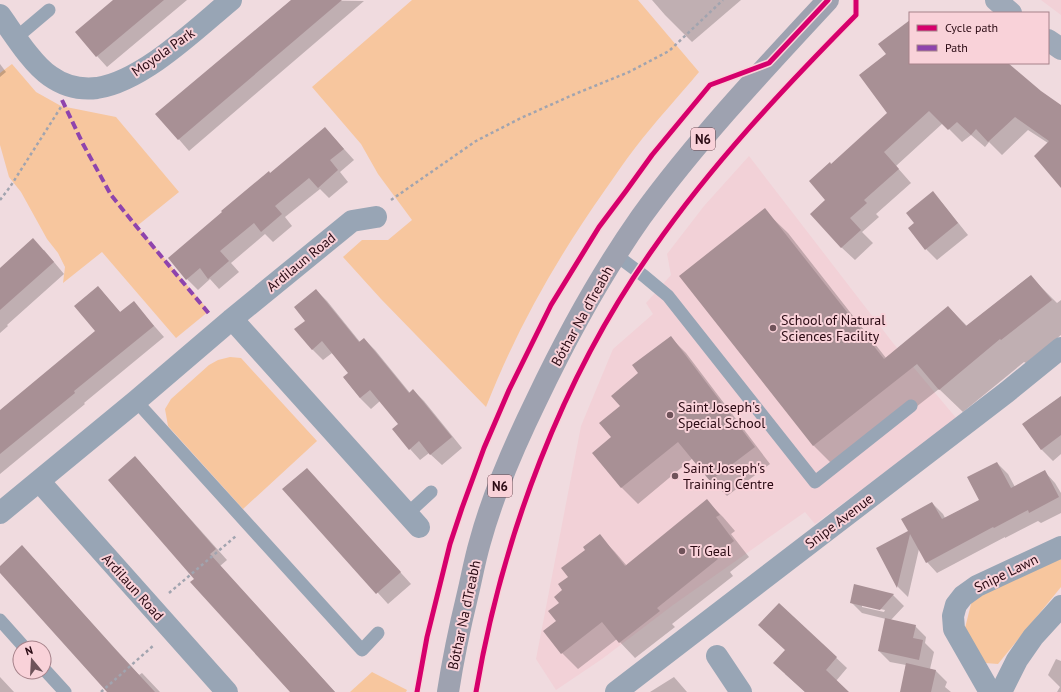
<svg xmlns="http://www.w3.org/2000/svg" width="1061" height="692" viewBox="0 0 1061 692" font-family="'PT Sans',sans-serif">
	<rect width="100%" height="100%" fill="#f0dbdf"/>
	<path fill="#f2d1d7" d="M1041 0H1061V15Z
		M749 156 893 343 957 419 815 524 805 512 673 605 602 659 556 690 536 659 581 426 613 349 653 314 646 303 671 275 667 254 704 206Z"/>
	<path fill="#f7c69e" d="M412 0H638L699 72C678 97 655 122 635 148 624 162 615 176 605 190 557 258 516 330 486 407L381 299 343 257 362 240H388L412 220 378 174 361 144 312 87Z
		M12 64 36 92 61 106 116 117 179 192 137 226 209 311 176 338 102 252 63 283 65 267 58 253 47 239 21 192 9 177 0 145V73Z
		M230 357 241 358 317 441 243 509 168 426 165 409 171 399 209 365 218 360Z
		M1061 553V587L998 664 985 663 965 628 973 596Z
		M372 672 407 690 406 692H350Z"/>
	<path fill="#0003" fill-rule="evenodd" d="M115 0H187L107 67 97 56Z
		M292 0 364 1 189 151 157 114Z
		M652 0H741L692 42 665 15Z
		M910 22V63H1007L1040 92 1061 106V187L1048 143 1028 130 1002 155 989 142 985 147 971 135 962 142 943 123 896 166 911 183 876 214 879 217 862 232 873 243 855 260 841 247 827 200 831 165 889 113 888 55Z
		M0 64 6 72 0 77Z
		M325 128 354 160 340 172 348 182 329 198 320 189 285 217 292 226 273 242 265 234 231 263 239 272 219 289 210 279 198 290 187 279 270 174Z
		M933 193 943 204 968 235 937 260 926 249 909 228 915 223Z
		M764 210 788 233 886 358 948 307 967 326 1030 276 1057 303 1061 300V335L1026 363 1024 362 963 412 939 389 837 469 814 446 680 276Z
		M44 250 64 274 7 325 8 326 0 333V269Z
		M98 287 121 313 134 303 164 337 84 403 85 404 0 474V411L97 331Z
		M316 290 327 301 360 342 364 339 375 350 410 393 413 390 424 401 462 448 442 465 429 453 420 460 410 449 399 424 380 401 371 409 360 398 344 378 349 373 332 353 323 360 312 349 306 321Z
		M670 337 686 353 770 464 727 496 711 480 693 458 638 504 622 488 593 453 612 437 621 406 640 373Z
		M1061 397V454L1053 461 1042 450 1023 424Z
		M135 457 227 560 220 566 335 692H291L196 579Z
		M997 463 1008 474 1015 487 1045 472 1055 483 1061 493V513L1041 523 1038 521 1005 538V537L937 573 927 562 919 549 908 597 898 587 878 548 909 532 932 503 943 514 945 518 980 500Z
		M317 480 411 584 388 604 284 489Z
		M707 501 723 517 735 531 731 534 749 557 730 572 733 576 672 624 675 627 635 658 617 639 578 669 562 653 545 631 557 621 564 590 570 577 586 550 599 536 615 552 627 566Z
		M33 558 139 675 142 673 160 692H109L0 571V567Z
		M855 585 893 595 904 606 890 621 915 626 926 637 925 643 934 652 930 669 936 671 947 682 945 687 951 692H901L906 665 890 662 879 651 886 619 862 613 851 602ZM862 605 885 610 884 612 862 607Z
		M779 604 847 668 836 681 848 692H805L785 674 786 651Z
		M1056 659 1061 661V692H1057L1060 687 1048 675Z
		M0 677 14 692H0Z
		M674 677 687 692H650Z"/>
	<path fill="#a89095" d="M113 0H164L96 57 75 32Z
		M291 0H342L178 140 155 114Z
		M910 20V63H1008L1041 91 1061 105V188L1034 156 1049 141 1015 117 988 142 976 129 971 135 957 122 948 130 929 111 884 152 899 169 864 200 867 203 850 218 861 230 841 248 810 214 825 200 809 181 830 162 831 164 887 113 859 75 886 54 878 44Z
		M325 127 344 149 330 160 338 170 318 188 309 178 275 206 282 214 261 232 254 223 220 251 229 261 208 279 200 268 186 280 168 258 222 212 221 211 269 171 270 173Z
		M933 191 958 223 925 250 908 228 914 223 906 213Z
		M765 208 884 359 948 306 966 326 1031 275 1052 300 1001 340 1000 339 939 390 917 364 813 446 679 276Z
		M33 238 54 262 0 310V268Z
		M98 286 120 312 134 301 154 326 74 391 75 393 0 454V410L95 331 74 306Z
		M316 289 359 342 364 338 409 393 413 389 452 437 430 455 419 441 409 450 392 429 398 424 370 390 360 398 343 377 348 373 322 341 312 350 294 329 305 321 294 307Z
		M671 336 755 447 710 481 678 442 621 488 592 453 611 437 599 423 620 406 611 396 638 373 632 365Z
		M1061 396V435L1041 450 1022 424Z
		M135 456 216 549 210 554 335 692H290L190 582 194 579 108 480Z
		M997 462 1011 488 1045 470 1059 497 1029 513 1028 510 994 528 993 527 926 563 910 534 897 588 876 548 908 531 901 519 932 502 942 519 979 500 967 477Z
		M307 468 401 572 376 594 282 489Z
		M707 499 720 515 716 517 734 541 715 556 718 559 657 608 660 611 619 643 602 622 561 654 543 631 556 621 548 611 559 603 554 597 562 590 558 584 568 577 561 568 585 550 583 547 600 534 625 566Z
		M22 545 116 650 155 692H107L0 573V566Z
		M854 584 894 594 880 610 850 603Z
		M779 603 837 657 826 670 849 692H805L773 663 785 650 758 625Z
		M885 618 916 625 913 638 923 640 919 660 878 651Z
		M906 663 936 670 931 692H900Z"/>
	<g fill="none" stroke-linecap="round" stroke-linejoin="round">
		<path stroke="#a1a4af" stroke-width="2.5" stroke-dasharray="3 3" stroke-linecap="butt" d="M0 200 10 187 61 107
			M391 200 476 141 521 118 575 94 629 72 669 51 723 0
			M169 593 236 536
			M101 692 154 645"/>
		<path stroke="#98a5b5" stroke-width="13" d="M17 37 49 10
			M616 255 644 276 668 296 815 482 911 406
			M136 401 362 650 378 633
			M407 514 431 492
			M0 620 25 648
			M44 669 65 692"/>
		<path stroke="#98a5b5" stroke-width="22" d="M0 15C13 33 32 64 50 76 64 86 80 90 97 88 143 81 196 29 231 0
			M232 319 419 527
			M39 481 227 692
			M0 513 136 401 232 319 352 221 376 217
			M717 656 741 692
			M616 692 1007 392 1061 348
			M990 692 954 629 953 616 956 605 963 596 977 586 1061 547
			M1001 692 1017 660 1033 637 1061 606"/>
		<path stroke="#9ea9b8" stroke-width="22" d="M996 0 1011 13
			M1048 40 1061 49"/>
		<path stroke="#9ea2b0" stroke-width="22" d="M448 692C453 659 460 626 468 593 472 576 475 559 480 542 493 494 515 444 537 399 567 336 601 274 641 217 697 140 763 70 828 0"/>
		<path stroke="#8e44ad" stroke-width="4" stroke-dasharray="8 4" stroke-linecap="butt" d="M62 100 83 144 111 195 136 226 211 316"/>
		<defs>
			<path id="cycleway" d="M417 692 427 637 450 544 462 508 484 448 509 390 551 305 599 227 626 191 652 155 710 85 769 63 828 0
				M476 692C502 538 562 377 653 249 712 164 783 89 856 15V0"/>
		</defs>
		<use href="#cycleway" stroke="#f9d2d9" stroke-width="8"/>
		<use href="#cycleway" stroke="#d6006c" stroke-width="5"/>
	</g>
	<g fill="#6f535a" stroke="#f9d2d9" stroke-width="1.5">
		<circle cx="773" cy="328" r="4"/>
		<circle cx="670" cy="415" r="4"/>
		<circle cx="675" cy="476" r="4"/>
		<circle cx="682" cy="551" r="4"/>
	</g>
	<g text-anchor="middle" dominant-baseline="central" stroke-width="4" stroke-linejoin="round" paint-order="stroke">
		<g fill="#f9d2d9" stroke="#68464e" stroke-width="1">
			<rect x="691" y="128" width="24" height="22" rx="3"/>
			<rect x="488" y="475" width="24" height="22" rx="3"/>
		</g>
		<g font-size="13" font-weight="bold" fill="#2a0a13">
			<text x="703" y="139">N6</text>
			<text x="500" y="486">N6</text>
		</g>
		<g font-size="14" fill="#2a0a13" stroke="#f9d2d9">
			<text transform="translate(163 52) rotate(-35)">Moyola Park</text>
			<text transform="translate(301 262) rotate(-39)">Ardilaun Road</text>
			<text transform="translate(582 316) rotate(-61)">Bóthar Na dTreabh</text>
			<text transform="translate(839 521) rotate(-37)">Snipe Avenue</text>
			<text transform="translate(1006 573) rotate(-26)">Snipe Lawn</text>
			<text transform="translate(133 587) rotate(48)">Ardilaun Road</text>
			<text transform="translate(464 615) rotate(-78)">Bóthar Na dTreabh</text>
		</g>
		<g font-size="14" fill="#2a0a13" stroke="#f9d2d9" text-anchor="start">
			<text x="781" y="320">School of Natural<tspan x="781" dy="16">Sciences Facility</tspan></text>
			<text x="678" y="407">Saint Joseph's<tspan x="678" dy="16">Special School</tspan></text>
			<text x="683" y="468">Saint Joseph's<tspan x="683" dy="16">Training Centre</tspan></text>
			<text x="690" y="551">Tí Geal</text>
		</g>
	</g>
	<rect x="909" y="12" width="140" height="52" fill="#f9d2d9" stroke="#a6828a"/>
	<rect x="917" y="25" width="20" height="6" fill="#d6006c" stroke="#a6828a"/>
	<text x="945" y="32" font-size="12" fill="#2a0a13">Cycle path</text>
	<rect x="917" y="45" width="20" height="6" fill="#8e44ad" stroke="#a6828a"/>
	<text x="945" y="52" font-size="12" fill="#2a0a13">Path</text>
	<g transform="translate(32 660) rotate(342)"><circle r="19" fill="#f9d2d9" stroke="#a6828a"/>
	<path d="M0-3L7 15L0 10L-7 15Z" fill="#6f535a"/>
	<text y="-6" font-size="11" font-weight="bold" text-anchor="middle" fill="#2a0a13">N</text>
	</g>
</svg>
